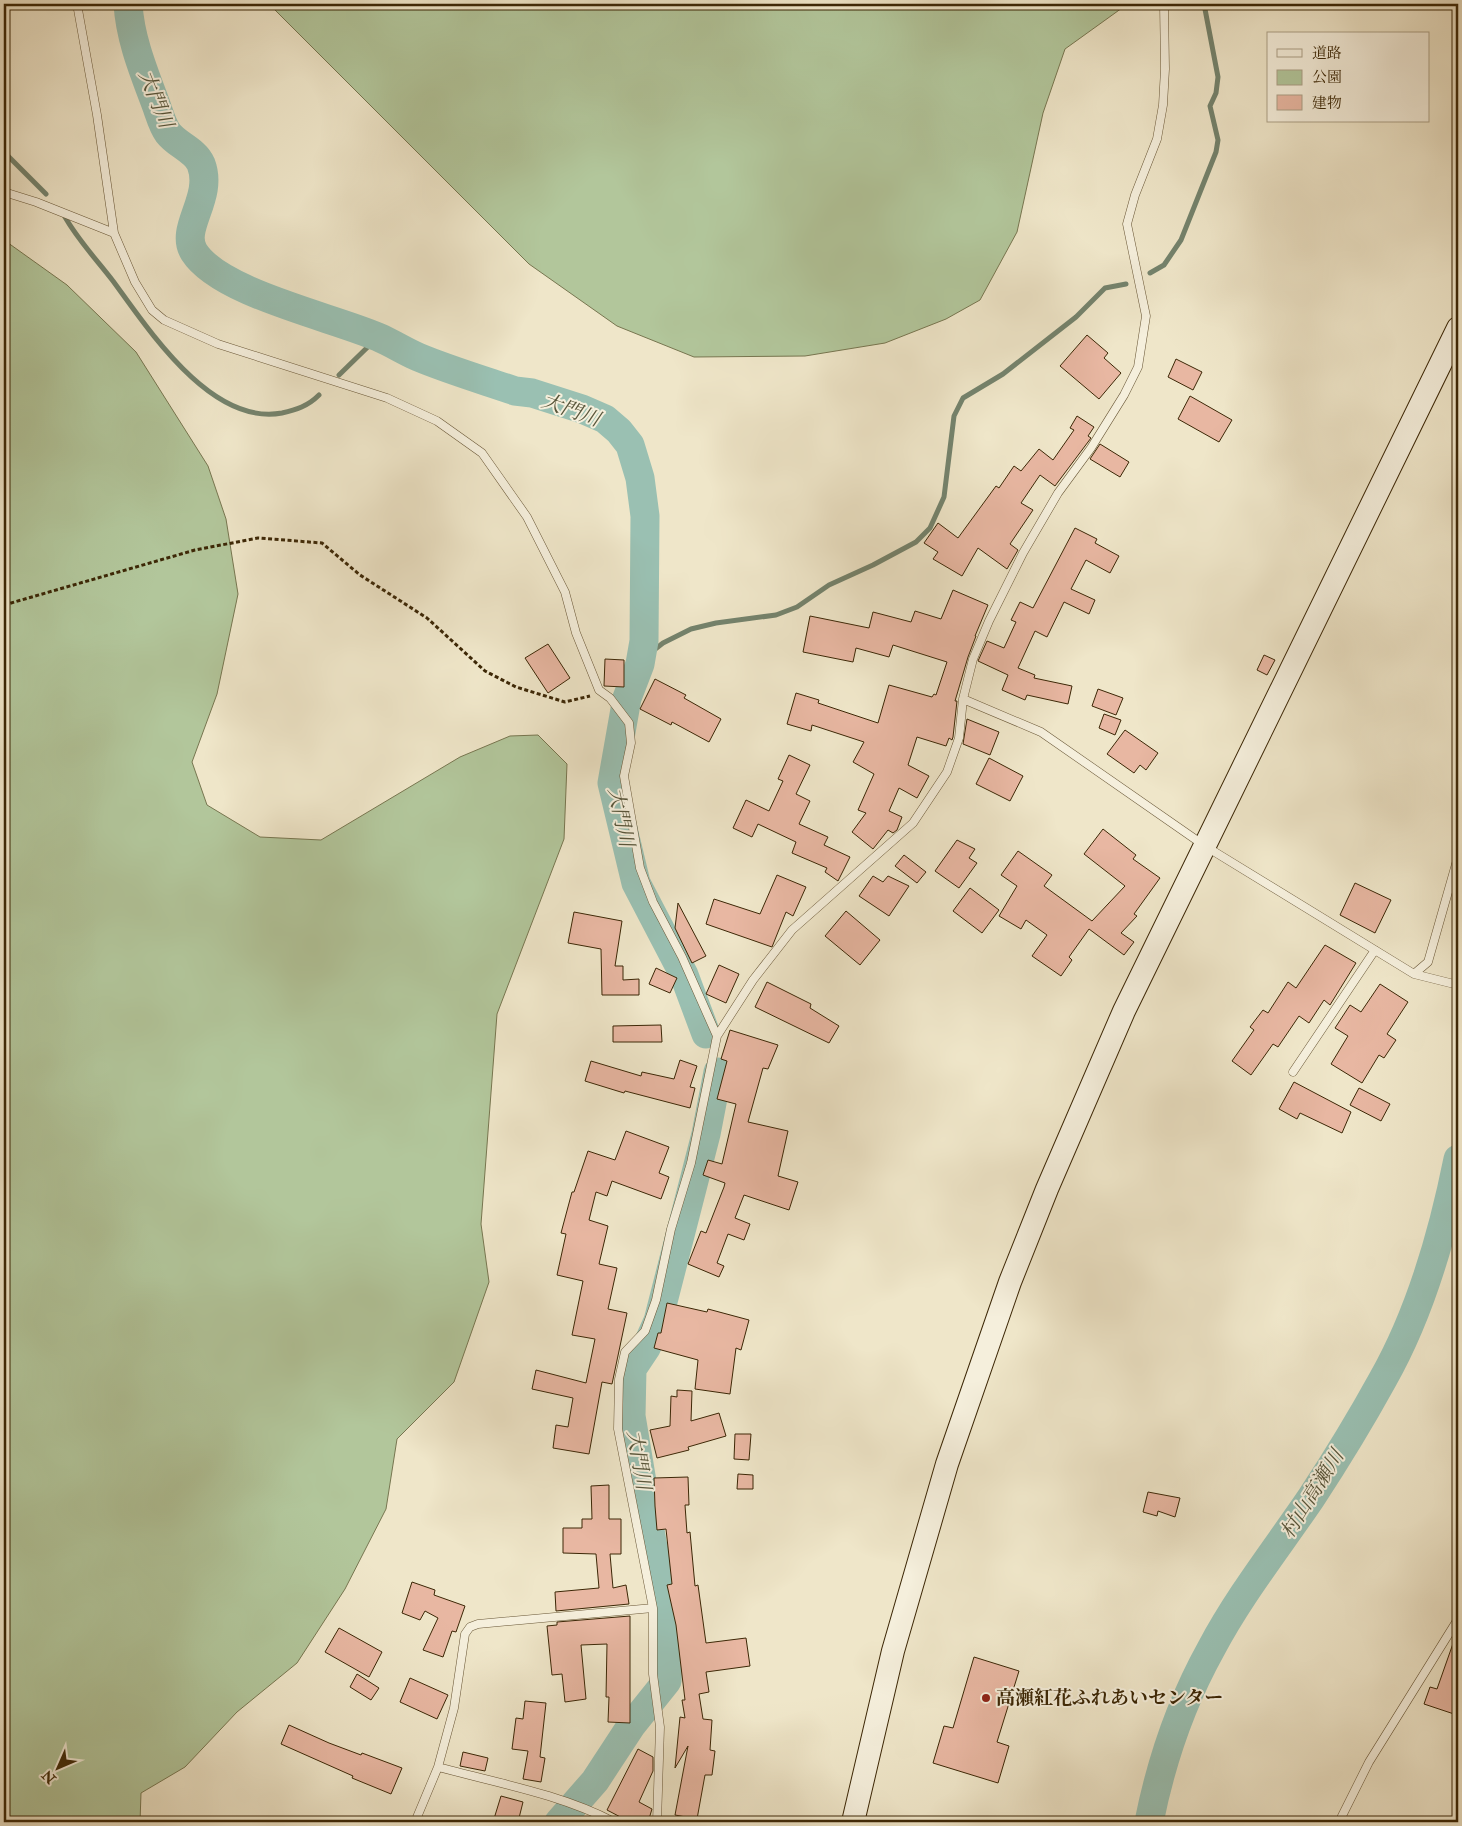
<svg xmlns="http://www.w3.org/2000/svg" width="1462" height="1826" viewBox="0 0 1462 1826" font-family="'IM FELL Double Pica','Noto Serif JP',serif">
	<rect width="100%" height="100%" fill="#efe6c9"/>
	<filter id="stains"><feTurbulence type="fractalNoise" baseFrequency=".004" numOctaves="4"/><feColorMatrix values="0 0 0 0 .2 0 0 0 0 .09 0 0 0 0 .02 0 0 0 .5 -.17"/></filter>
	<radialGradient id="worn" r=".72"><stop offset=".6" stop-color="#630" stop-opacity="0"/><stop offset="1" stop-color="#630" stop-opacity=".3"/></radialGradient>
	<path fill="#b2c69b" stroke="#777650" d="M269 4H1123L1122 8 1065 49 1043 113 1017 232 980 300 946 319 885 343 805 356 694 357 617 326 529 264Z
		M4 240 67 285 136 352 208 466 226 519 238 594 217 694 192 762 207 805 260 837 321 840 460 757 510 736 538 735 567 764 564 839 497 1014 481 1224 489 1282 454 1382 397 1439 386 1509 345 1589 297 1663 237 1712 185 1767 141 1793 140 1822H4Z"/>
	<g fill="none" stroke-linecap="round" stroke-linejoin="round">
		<path stroke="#74836d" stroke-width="5" d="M4 152 46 194
			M65 217C78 240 96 259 113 281 149 330 211 426 282 413 296 410 308 406 319 395
			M1150 273 1164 265 1181 240 1216 152 1218 140 1210 106 1216 93 1218 77 1204 4
			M339 375 378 337
			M640 661 663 643 691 629 716 623 776 615 797 607 829 585 873 565 916 542 930 528 944 497 954 416 963 398 1003 374 1076 317 1105 288 1126 284"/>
		<path stroke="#9ac0b2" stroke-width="29" d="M128 4C130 38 143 70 155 102 159 112 162 125 168 133 177 145 195 150 201 164 214 198 179 228 194 252 220 293 332 317 378 337 392 343 404 351 418 357 449 370 483 380 515 391L532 393 582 409 605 419 619 431 630 445 640 478 645 516 644 641 640 664 627 698 612 783 636 883 684 975 706 1034
			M559 1822 595 1781 631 1726 667 1681 670 1621 652 1542 631 1416 632 1369 646 1348 658 1321 706 1134 718 1072
			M1149 1822C1161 1762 1181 1703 1211 1649 1239 1596 1277 1548 1311 1498 1336 1460 1361 1419 1383 1379 1421 1312 1443 1234 1458 1159"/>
	</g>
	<path fill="#e8b7a2" stroke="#3c2706" d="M1087 335 1108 353 1104 358 1121 373 1099 399 1060 366Z
		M1176 359 1202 372 1193 390 1168 377Z
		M1190 396 1232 420 1219 442 1178 419Z
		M1077 416 1094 427 1088 436 1091 438 1055 486 1040 475 1021 503 1033 510 1010 544 1018 550 1007 569 978 548 962 576 933 559 938 552 924 543 938 523 958 538 996 486 999 488 1014 466 1021 471 1039 449 1053 460 1074 430 1070 428Z
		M1100 444 1129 462 1120 477 1090 459Z
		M1075 528 1097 539 1095 543 1119 556 1110 573 1086 560 1071 589 1095 600 1089 614 1064 602 1047 637 1035 631 1018 668 1035 675 1034 678 1072 686 1068 704 1027 695 1025 700 1002 690 1008 675 978 661 987 641 1004 648 1016 622 1011 620 1020 602 1033 608Z
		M953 590 988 605 975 636H976L968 657 955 701H957L953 737 952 740 949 738 946 746 917 737 908 765 929 776 917 798 899 788 889 811 902 817 897 830 893 833 888 830 873 849 852 832 866 813 858 810 874 774 853 762 864 742 812 725 811 731 787 724 796 693 819 700 818 703 878 723 889 685 932 697 934 694 936 695 947 662 893 645 889 657 856 648 853 662 803 652 810 616 869 628 873 612 911 622 915 611 941 619Z
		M548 644 570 678 548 693 525 658Z
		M1264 655 1275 660 1267 675 1257 670Z
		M605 659 624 660V687L604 686Z
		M655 679 686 695 684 698 721 719 709 742 672 722 671 725 640 709Z
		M1098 689 1123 698 1116 715 1092 706Z
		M1104 714 1121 720 1115 735 1099 728Z
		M967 719 999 732 990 755 963 744Z
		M1125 730 1158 753 1146 770 1140 765 1134 773 1107 754Z
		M789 755 810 765 796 794 810 801 799 824 828 837 824 845 850 857 838 881 825 872 827 868 792 853 796 842 758 824 752 837 733 828 746 800 769 811 783 781 778 779Z
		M989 758 1023 776 1010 801 976 784Z
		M1103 829 1136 855 1133 859 1160 878 1134 914 1137 916 1121 933 1134 942 1124 955 1089 929 1069 957 1072 960 1061 976 1032 956 1047 935 1026 920 1021 929 999 916 1017 886 1001 875 1018 851 1052 875 1044 886 1092 921 1125 886 1084 854Z
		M957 840 975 849 969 858 977 863 959 888 935 871Z
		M904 855 926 872 917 883 895 866Z
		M777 875 806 887 793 916 786 912 772 947 706 924 714 899 760 914Z
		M873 876 883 882 888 876 909 886 889 916 859 896Z
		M1355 883 1391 900 1375 933 1340 915Z
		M970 888 999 910 982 933 953 911Z
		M678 903 706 956 692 963 675 928Z
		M846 911 880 940 860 965 825 936Z
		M574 912 622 921 615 966H623V980L639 979V995H602L601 949 568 943Z
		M1325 945 1356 963 1330 1005 1324 1000 1309 1023 1299 1016 1278 1047 1273 1044 1251 1075 1232 1061 1254 1030 1250 1027 1263 1010 1268 1013 1288 982 1296 988Z
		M719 965 739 974 726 1003 706 994Z
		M656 968 677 978 670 993 649 984Z
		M767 982 811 1004 810 1008 839 1026 829 1043 755 1007Z
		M1380 984 1408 1002 1387 1034 1396 1040 1384 1058 1379 1055 1362 1083 1331 1064 1348 1036 1335 1028 1350 1005 1361 1012Z
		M661 1025 662 1042H613V1026Z
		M730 1030 778 1045 768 1069 763 1068 748 1122 788 1131 778 1176 798 1182 789 1210 744 1195 735 1218 750 1224 744 1240 728 1234 717 1263 724 1266 719 1277 688 1264 701 1231 706 1233 724 1187 725 1183 703 1175 708 1160 722 1164 736 1104 717 1099 727 1061 721 1059Z
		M680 1060 697 1066 690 1087 695 1088 690 1108 625 1091 624 1093 585 1081 591 1061 641 1076 642 1072 674 1079Z
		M1294 1082 1351 1112 1342 1133 1300 1113 1297 1119 1279 1109Z
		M1359 1088 1390 1104 1381 1121 1350 1105Z
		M626 1131 669 1147 659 1173 669 1177 661 1199 612 1181 607 1196 596 1192 589 1220 608 1226 599 1264 617 1268 608 1309 627 1313 612 1384 602 1382 589 1454 553 1448 556 1425 568 1427 573 1398 532 1389 536 1370 586 1383 595 1339 572 1335 583 1281 557 1275 566 1234 561 1233 572 1192H574L588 1151 615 1160Z
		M667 1303 707 1312 708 1309 749 1320 741 1350 736 1348 730 1394 695 1389 698 1360 654 1348 658 1333H661Z
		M677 1390 692 1391 691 1421 719 1413 726 1436 688 1447 689 1450 657 1458 650 1430 670 1426 671 1396 677 1397Z
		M735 1434H751L749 1460 734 1459Z
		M738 1474 753 1475V1489H737Z
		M688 1477 689 1505H685L687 1533 690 1532 695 1586 698 1585 706 1643 746 1638 750 1666 706 1672 709 1692 699 1694 703 1719 712 1720 710 1750 715 1751 712 1775H705L697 1819 675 1815 688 1746 675 1768 680 1717 685 1718 682 1700H685L676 1625 667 1585 672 1584 666 1529 657 1530 655 1506 654 1478Z
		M609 1485V1519H621V1554H610L613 1588 626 1585 629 1604 556 1611 555 1592 599 1588 596 1554 563 1553V1528H582V1519H592L591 1486Z
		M1148 1492 1180 1498 1175 1517 1158 1511 1157 1516 1143 1512Z
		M412 1582 435 1590 434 1595 465 1606 456 1632 452 1631 443 1657 423 1650 438 1618 425 1611 420 1620 402 1613Z
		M630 1616V1723L608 1722 609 1697H606L607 1644 581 1645 586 1699 565 1702 562 1674 552 1675 547 1626 557 1625V1622Z
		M339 1628 382 1652 369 1677 325 1652Z
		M1456 1635H1458V1702L1454 1714 1424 1704 1430 1687 1437 1689Z
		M974 1657 1019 1671 997 1742 1009 1746 998 1783 933 1763 944 1726 953 1728Z
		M357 1674 379 1688 371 1700 350 1687Z
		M410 1678 448 1695 437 1719 400 1702Z
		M525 1701 546 1703 540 1757 545 1758 541 1782 523 1779 528 1751 512 1749 516 1718 523 1719Z
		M289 1725 329 1743 361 1755 362 1753 402 1768 391 1794 352 1778 353 1776 281 1744Z
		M638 1749 653 1757V1771L639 1802 652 1809 648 1822H630L607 1810Z
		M463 1752 488 1758 485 1771 460 1766Z
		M501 1796 523 1802 518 1822H493Z"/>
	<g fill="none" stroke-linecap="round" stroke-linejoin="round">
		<defs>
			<path id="lane" d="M77 4 97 115 114 233 135 282 152 310 164 320 218 344 387 398 437 421 482 453 527 517 565 592 576 633 599 690 610 698 629 723 631 743 624 776 640 868 653 902 682 957 717 1036
				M4 192 36 202 114 233
				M963 699 1041 732 1205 846 1414 974 1458 985
				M1414 974 1428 962 1458 857
				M1293 1072 1375 950
				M438 1767C497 1783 560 1794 614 1822
				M415 1822 438 1767 454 1708 465 1634 470 1627 478 1624 653 1608
				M657 1822 660 1727 653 1674V1608L618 1429 619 1379 625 1352 645 1331 656 1300 671 1229 691 1163 717 1036 753 980 792 930 913 823 947 772 959 738 963 699 973 659 989 621 1023 553 1058 493 1091 448 1124 395 1138 367 1146 316 1127 224 1135 195 1157 139 1163 105 1165 69 1164 4
				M1339 1822 1369 1762 1458 1619"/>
			<path id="secondary" d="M853 1822 893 1651 947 1464 1010 1282 1047 1189 1124 1011 1458 328"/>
		</defs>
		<use href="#lane" stroke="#695737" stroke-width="9"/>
		<use href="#secondary" stroke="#3c2706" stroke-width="24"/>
		<path stroke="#3c2706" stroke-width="3" stroke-dasharray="4 2.5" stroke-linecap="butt" d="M4 605 195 550 258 538 322 543 360 575 427 618 485 671 516 687 565 702 590 696"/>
		<use href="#lane" stroke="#f5efdc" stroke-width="8"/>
		<use href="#secondary" stroke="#f5efdc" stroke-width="22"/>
	</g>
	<circle fill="#8f2418" stroke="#f5efdc" stroke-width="2" cx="986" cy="1698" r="5"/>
	<g text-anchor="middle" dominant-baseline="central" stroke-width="4" stroke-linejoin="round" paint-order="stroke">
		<g font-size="19" font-weight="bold" fill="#3c2706" stroke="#f5efdc" text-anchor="start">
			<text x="996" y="1698">高瀬紅花ふれあいセンター</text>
		</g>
		<g font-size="20" font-style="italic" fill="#58553a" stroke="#f5efdc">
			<text transform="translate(156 99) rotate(68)">大門川</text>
			<text transform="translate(571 410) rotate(20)">大門川</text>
			<text transform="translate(621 817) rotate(78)">大門川</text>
			<text transform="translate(639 1460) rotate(80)">大門川</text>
			<text transform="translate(1312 1494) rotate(-58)">村山高瀬川</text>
		</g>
	</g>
	<rect width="1462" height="1826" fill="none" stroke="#efe6c9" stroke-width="20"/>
	<rect x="5" y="5" width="1452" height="1816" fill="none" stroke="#3c2706" stroke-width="2.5"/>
	<rect x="10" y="10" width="1442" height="1806" fill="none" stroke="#3c2706"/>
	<rect x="1267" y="32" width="162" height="90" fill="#f5efdc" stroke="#ab9f86"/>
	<rect x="1277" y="49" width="25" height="8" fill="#f5efdc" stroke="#ab9f86"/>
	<text x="1312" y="58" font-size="15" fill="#3c2706">道路</text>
	<rect x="1277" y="70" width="25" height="15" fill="#b2c69b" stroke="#ab9f86"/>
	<text x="1312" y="82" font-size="15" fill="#3c2706">公園</text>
	<rect x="1277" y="95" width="25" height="15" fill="#e8b7a2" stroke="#ab9f86"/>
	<text x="1312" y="108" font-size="15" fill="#3c2706">建物</text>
	<g transform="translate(58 1768) rotate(225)" stroke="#f5efdc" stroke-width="4" paint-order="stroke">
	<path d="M0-4L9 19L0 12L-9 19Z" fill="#3c2706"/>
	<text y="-8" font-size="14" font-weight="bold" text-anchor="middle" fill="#3c2706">N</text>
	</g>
	<rect width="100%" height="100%" filter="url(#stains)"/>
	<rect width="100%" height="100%" fill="url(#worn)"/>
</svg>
